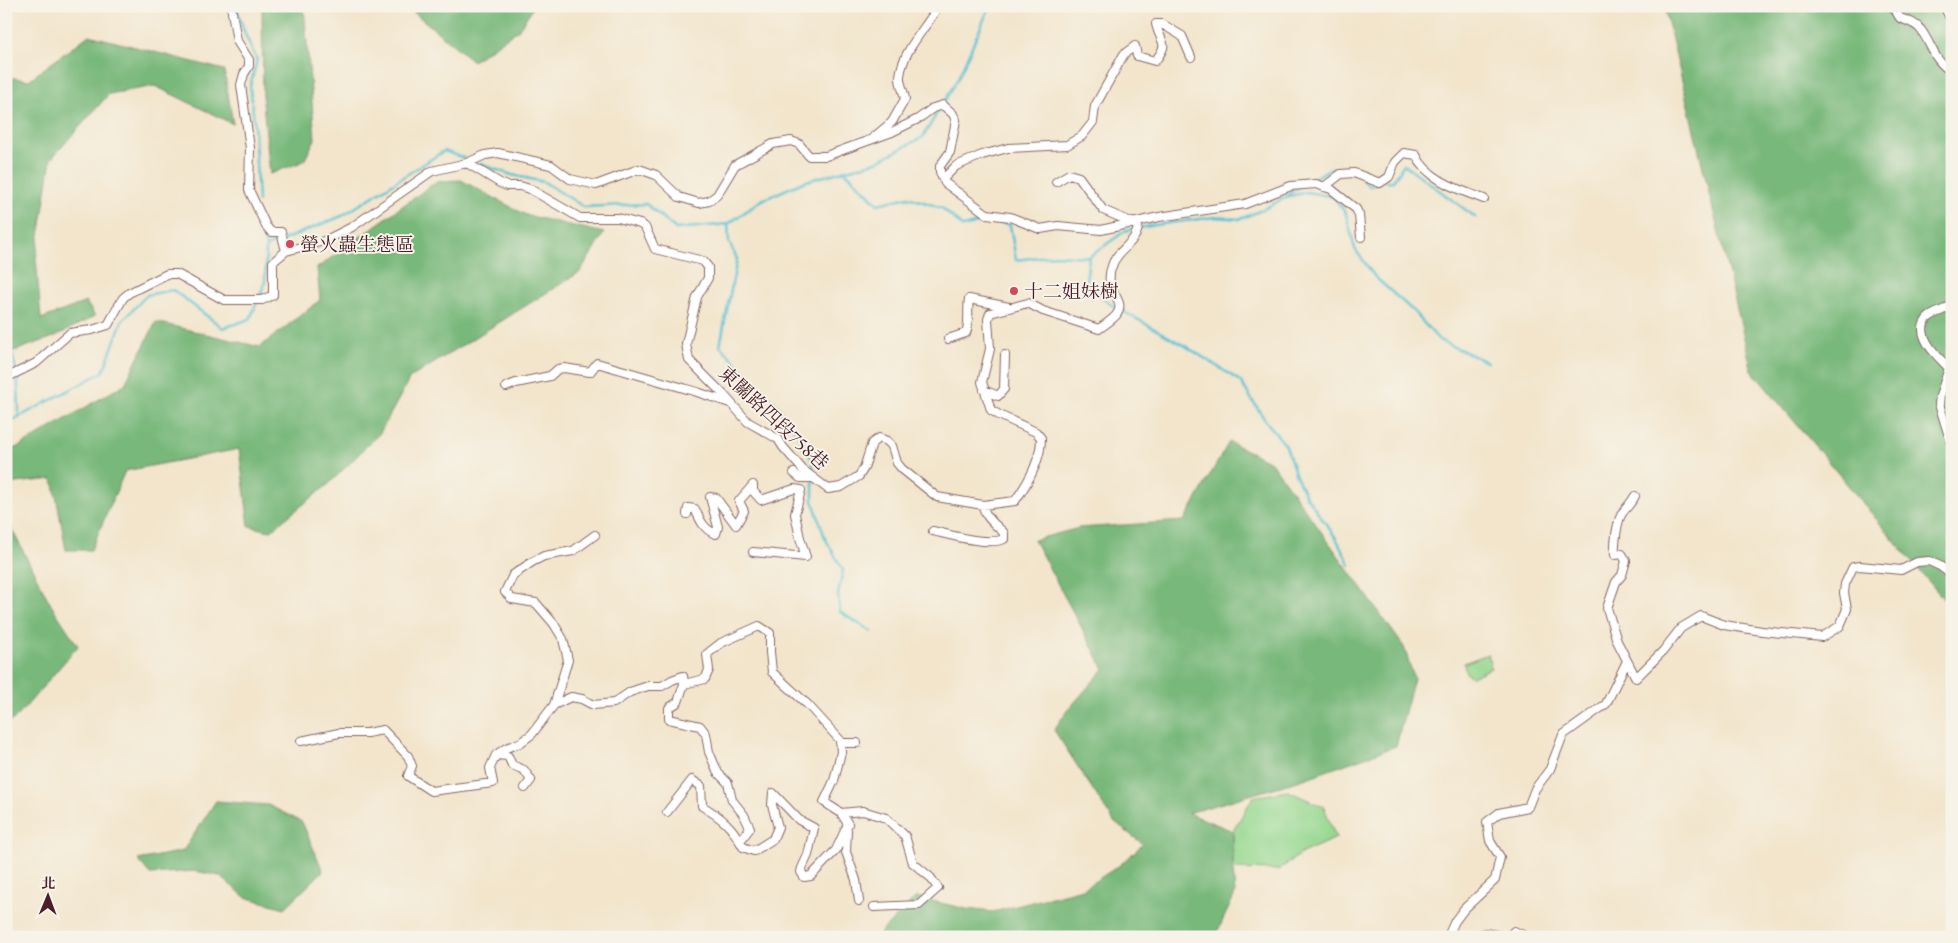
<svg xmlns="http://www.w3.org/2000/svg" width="1958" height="943" viewBox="0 0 1958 943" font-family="'EB Garamond','Noto Serif TC',serif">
	<rect width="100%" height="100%" fill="#f7f3e8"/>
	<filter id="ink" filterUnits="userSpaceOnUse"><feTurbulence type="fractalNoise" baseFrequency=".02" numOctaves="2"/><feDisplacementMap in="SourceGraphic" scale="10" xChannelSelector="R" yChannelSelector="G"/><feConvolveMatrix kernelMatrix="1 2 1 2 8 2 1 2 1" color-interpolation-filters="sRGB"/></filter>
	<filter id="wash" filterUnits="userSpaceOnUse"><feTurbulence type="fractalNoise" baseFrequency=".0096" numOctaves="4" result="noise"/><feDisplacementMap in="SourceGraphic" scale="20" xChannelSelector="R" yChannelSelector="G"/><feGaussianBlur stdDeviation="1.12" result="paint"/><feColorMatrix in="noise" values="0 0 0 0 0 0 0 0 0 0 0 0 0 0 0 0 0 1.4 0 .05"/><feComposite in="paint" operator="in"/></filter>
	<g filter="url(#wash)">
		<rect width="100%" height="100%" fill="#f2e5cc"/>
		<path fill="#95d890" stroke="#707c5e" d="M1488 654 1491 668 1472 677 1466 673 1464 663Z
			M1288 791 1324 807 1336 838 1302 853 1278 870 1233 869V831L1253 797Z"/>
		<path fill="#78b87a" stroke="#616c52" d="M262 6H307L304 8 315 139 304 161 270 174 263 103Z
			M406 6H534L518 30 473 61Z
			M1664 6H1952V609L1752 371Z
			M89 35 224 70 233 124 155 86 109 94 51 159 36 258 41 319 86 302 95 316 54 337 8 353 6 347V77L29 80Z
			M461 180 526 215 604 233 580 272 410 378 380 433 330 483 270 531 249 526 239 449 125 471 91 550H66L53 479 6 484V452L20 446 125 384 156 322 260 347 320 300 317 268 437 181Z
			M1229 442 1271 462 1404 647 1414 678 1396 746 1301 780 1188 813 1233 831V869L1235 894 1215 937H876L916 897 966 909 993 912 1083 889 1120 865 1143 844 1114 822 1054 730 1066 712 1104 669 1034 540 1079 528 1184 521Z
			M6 518 51 605 78 646 17 717 6 724Z
			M216 801 268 805 302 822 323 871 285 908 245 897 220 876 195 871 150 874 138 860 183 851Z"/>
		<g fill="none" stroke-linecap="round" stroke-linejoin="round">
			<path stroke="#56c0d2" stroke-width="2.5" d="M236 6 245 34 257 60 250 87 254 120 258 202
				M943 104 958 78 990 6
				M480 164 512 175 544 182 584 207 646 204 676 229 728 224 762 200 803 182 876 162 923 137 940 108
				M844 170 878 204 908 197 942 208 963 227 989 220 1010 225 1016 260 1055 255 1089 257 1086 283 1110 304 1187 347 1240 381 1265 420 1286 446 1296 476 1306 496 1336 538 1350 565
				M1363 180 1370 186 1376 184
				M1306 182 1332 168 1349 170
				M1386 182 1393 181 1404 164 1475 217
				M1288 195 1297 188
				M258 217 266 247
				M728 224 729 242 737 259 720 346 776 404 800 438 813 462V475
				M1089 257 1125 231 1155 225 1215 217 1240 219 1264 209 1286 197 1307 192 1334 197 1346 214 1355 249 1375 277 1412 310 1439 340 1487 362
				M259 297 265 283 266 247 342 216 444 151 464 158
				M6 340C19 365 19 391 19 418
				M6 424 103 372 122 321 147 295 173 290 223 328 250 319 257 302
				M813 481V501L825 538 843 570 838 595 840 612 872 632"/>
		</g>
	</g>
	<g filter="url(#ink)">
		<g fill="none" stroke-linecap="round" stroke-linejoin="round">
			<defs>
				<path id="minor" d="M231 6 237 41 249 60V66L244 74 241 85 250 148 249 190 266 226 271 232H281L286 251
					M1890 6 1895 10 1900 18C1908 21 1916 23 1921 30 1931 43 1935 64 1952 71
					M1944 6 1952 22
					M875 136 892 122 905 99C904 92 899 82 900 76 903 49 926 29 938 6
					M467 163 500 183 507 186H520L530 189 580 218H618L640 224 645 227 655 249 703 261 708 267V278L697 297 686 344 689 360 723 394 748 422 778 439 783 447 803 470 828 489 841 487 859 476 864 468 872 443 879 438 887 441 892 446 897 463 902 469 937 497 983 505 1015 501C1028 483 1041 460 1041 438L1036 432 999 415 991 410 982 382 990 349 988 319 990 313 1028 303 1043 311 1099 329C1105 324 1113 320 1117 314 1125 303 1111 293 1110 282 1109 276 1110 271 1112 266 1116 250 1138 243 1138 225L1103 210 1079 177 1069 174 1056 182
					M943 179 956 166 982 155 1008 148 1067 145 1082 136 1093 122 1095 106 1124 54 1135 46 1137 56 1155 61C1171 41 1160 44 1156 24H1162L1182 36 1191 57
					M1324 187 1341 174 1354 173 1380 183 1389 177 1395 162 1404 153 1416 155C1427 180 1460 190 1484 199
					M1952 304C1945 311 1935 312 1928 318 1912 334 1939 358 1949 368L1940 396 1939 404 1952 446
					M948 339 966 333C970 324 967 310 969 299L1009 307
					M6 378 36 363 70 333 92 330 108 325 123 298 129 293 167 274H177L224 300H262L273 295V262L286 251 324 241 352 227 432 171 467 163 485 155 498 153 551 165 570 179 596 185 639 169 656 175 679 197 699 203 709 201 717 195 735 165 773 144 791 141 799 144 809 156H826L892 132 918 119 933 108 943 105 953 114 956 120 950 152 940 166V172L945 183 987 214 1010 217 1040 229 1058 226 1101 230 1159 217 1245 204 1291 186 1316 184 1331 189 1356 209 1359 215 1361 237
					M506 387 516 383 550 376 558 369 564 368 590 372 597 363 694 391 730 403
					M984 390 998 396 1004 389 1005 355
					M794 473 800 478H814
					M1635 496C1631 503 1627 507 1623 512 1617 519 1614 545 1615 555L1622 554 1626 561 1622 575 1616 582 1607 608 1617 641 1636 678 1663 651 1681 628 1701 616 1724 625 1762 631 1822 637 1840 626 1847 609 1844 593 1845 584 1853 567 1860 566 1901 570 1917 562 1929 561 1940 566 1952 575
					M687 514 688 508 695 509C700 520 704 530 716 534L718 527 710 497 716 498 736 525 744 511 739 501 753 485V491L761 500 794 489 801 490 795 514 800 538 806 557 753 552
					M933 531C951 535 988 546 1004 539V533C996 525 984 517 983 505
					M554 705 571 697 582 699 593 705 614 703 630 692 648 686H662L672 680 683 676 684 684
					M301 741 339 733H367L383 730 408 756 412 766 408 776 431 791 493 783 490 768 496 755 506 748 520 743 532 734 544 718 554 705 568 660 563 639 554 624 536 603 512 599 505 592 513 575 532 562 544 556 573 551 595 535
					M840 743H857
					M496 755 508 756 512 765 524 770 531 780 525 788
					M667 812 692 780 701 786 702 806C722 818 732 826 743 847L754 851 773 839 778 827 772 805 773 793 799 820 814 828 808 855 802 868 801 872 804 877 811 876 836 850 848 824 841 813 824 802 834 781 841 752 840 740 808 705 772 672 770 652V633L759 626 721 643 707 654 709 670 705 679 684 684 678 702 669 708V719L700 726 706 734 709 752 718 773 728 783 732 800 744 815 750 828 740 841
					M841 813 863 811 886 818 905 836 913 863 930 877 938 888 919 905 874 907
					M847 830 846 852 856 880 859 901
					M1458 937 1449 934 1455 921 1464 909 1495 880 1500 857 1490 841 1487 822 1499 813 1528 807 1535 789 1550 769 1563 735 1606 704 1627 661
					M1473 937 1485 933 1508 937
					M1508 937 1514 931 1527 937"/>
			</defs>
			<use href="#minor" stroke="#856463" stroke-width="10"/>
			<use href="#minor" stroke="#fff" stroke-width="8"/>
		</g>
	</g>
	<g fill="#d1495b" stroke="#f7f3e8" stroke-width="2">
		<circle cx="290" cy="244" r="5"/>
		<circle cx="1014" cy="291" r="5"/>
	</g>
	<g text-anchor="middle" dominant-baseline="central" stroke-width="4" stroke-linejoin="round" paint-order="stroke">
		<g font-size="19" fill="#4a1f2b" stroke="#f7f3e8" text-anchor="start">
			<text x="300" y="244">螢火蟲生態區</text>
			<text x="1024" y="291">十二姐妹樹</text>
		</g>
		<g font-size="19" fill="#4a1f2b" stroke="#f7f3e8">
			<text transform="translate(774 418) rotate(43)">東關路四段758巷</text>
		</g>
	</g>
	<rect width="1958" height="943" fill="none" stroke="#f7f3e8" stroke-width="25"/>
	<g transform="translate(48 896) rotate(1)" stroke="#f7f3e8" stroke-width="4" paint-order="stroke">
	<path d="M0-4L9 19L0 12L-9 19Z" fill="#4a1f2b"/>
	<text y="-8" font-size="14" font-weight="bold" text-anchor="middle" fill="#4a1f2b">北</text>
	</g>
</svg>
